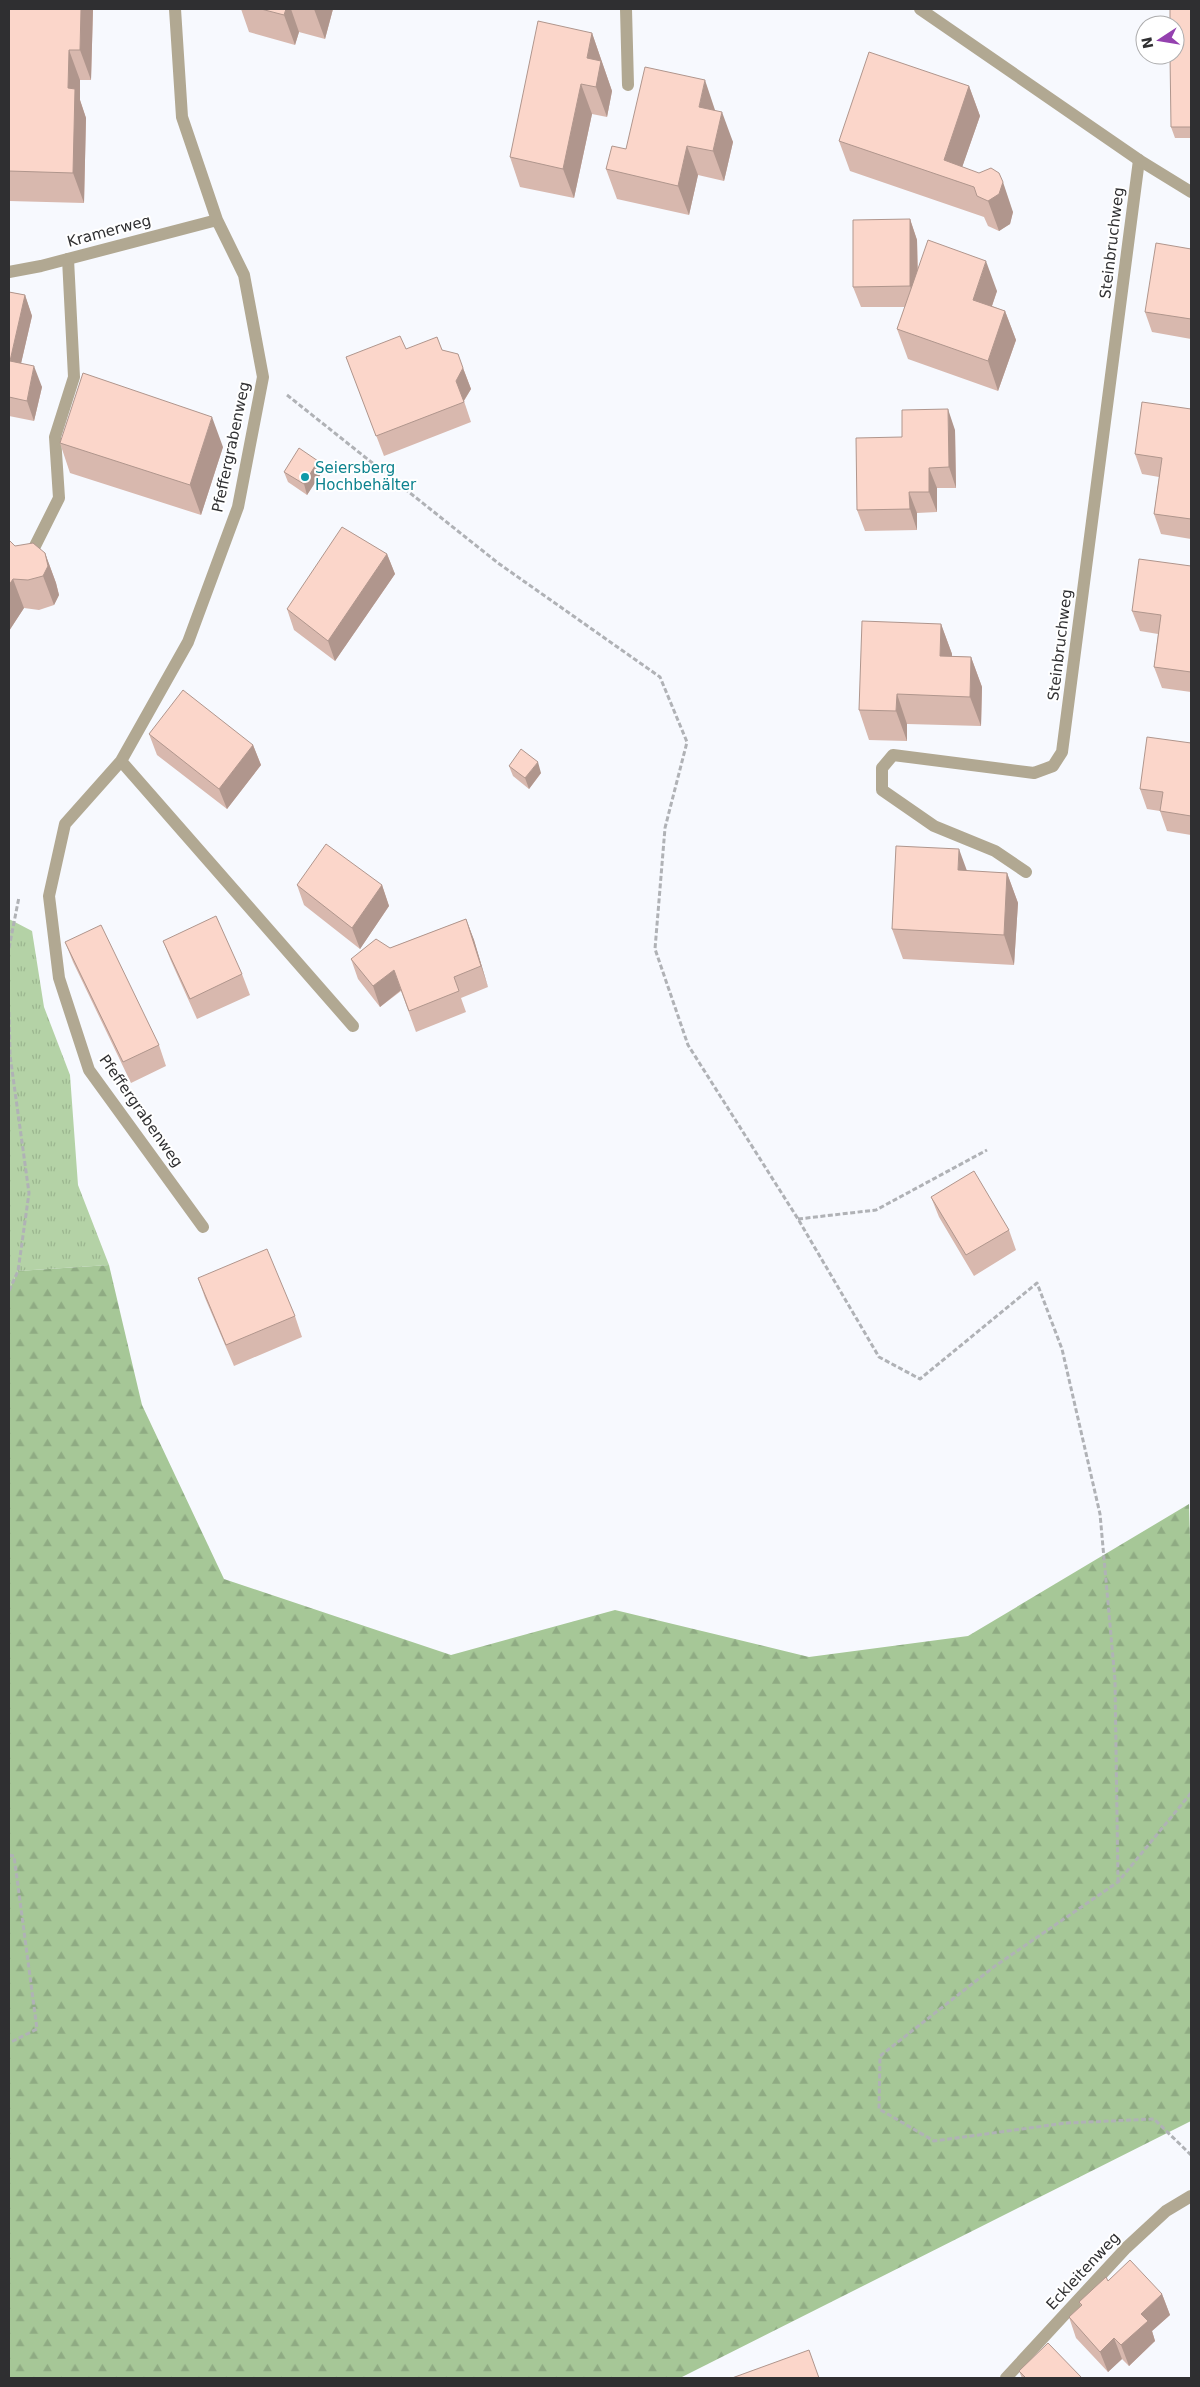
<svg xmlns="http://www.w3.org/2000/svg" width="1200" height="2387" viewBox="0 0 1200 2387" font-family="'DejaVu Sans',sans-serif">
	<defs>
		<pattern id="grass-tufts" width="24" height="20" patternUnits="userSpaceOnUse" patternTransform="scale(1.25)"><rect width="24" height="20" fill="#b4d2a6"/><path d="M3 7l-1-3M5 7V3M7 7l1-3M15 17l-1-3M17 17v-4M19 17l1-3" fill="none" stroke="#9bb58f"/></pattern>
		<pattern id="forest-firs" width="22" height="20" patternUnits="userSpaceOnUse" patternTransform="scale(1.25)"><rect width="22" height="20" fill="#a6c797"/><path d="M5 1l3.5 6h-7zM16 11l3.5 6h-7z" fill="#8fab83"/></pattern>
	</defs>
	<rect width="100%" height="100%" fill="#f7f9fe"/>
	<path fill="url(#grass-tufts)" d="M9 919 32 931 44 1007 70 1075 78 1185 109 1265 18 1271 9 1290Z"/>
	<path fill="url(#forest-firs)" d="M109 1265 142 1405 224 1579 451 1655 615 1610 809 1657 968 1636 1189 1504 1191 1573V2121L680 2378H9V1290L18 1271Z"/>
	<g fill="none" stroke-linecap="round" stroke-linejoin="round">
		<path stroke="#b0b2b6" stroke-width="3" stroke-dasharray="5 2.5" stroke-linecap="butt" d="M287 395 498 563 660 677 687 742 665 828 655 949 688 1045 798 1219 879 1357 920 1379 1037 1283 1062 1349 1100 1514 1115 1680 1118 1882
			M9 948 19 897
			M9 1012 10 1055 29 1193 18 1271 9 1291
			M798 1219 876 1210 987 1150
			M1191 1793 1118 1882 995 1966 880 2056 879 2109 934 2141 1066 2123 1154 2119 1191 2155
			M9 1855 14 1856 37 2029 9 2043"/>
		<path stroke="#b1a892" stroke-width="12" d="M626 9 628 85
			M31 554 59 498 55 437 74 377 68 259
			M1026 872 995 851 934 826 882 790V768L893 755 1034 773 1053 766 1062 752 1139 160"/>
		<path stroke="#b1a892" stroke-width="12" d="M175 9 182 117 217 220 244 275 263 377 238 507 188 642 121 761 65 824 49 896 59 978 89 1070 203 1227
			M920 9 1139 160 1191 192
			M9 272 41 266 217 220
			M121 761 353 1026
			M1006 2378 1126 2248 1166 2211 1191 2196"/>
	</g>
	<path fill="#d8b8ae" d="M9 9H93L91 80H80V100L86 118 84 203 9 201Z
		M241 9H333L325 39 299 32 295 45 249 32Z
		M1191 9V138H1175L1171 127Z
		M592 33 612 91 607 117 592 114 574 198 520 187 510 157Z
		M969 86 980 116 962 167 1013 212 1010 224 999 231 988 226 984 217 850 171 839 141Z
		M715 110 733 142 724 181 698 175 689 215 617 199 606 169 626 149Z
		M910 219 917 240 918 270 997 291 992 306 1005 311 1016 340 998 391 908 359 897 329 905 307H861L853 287Z
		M1191 249V339L1152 332 1145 312Z
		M9 292 25 295 32 316 21 363 42 387 34 421 9 416Z
		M406 349 442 350 463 368 471 389 464 401 471 422 384 456 346 357Z
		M1191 409V539L1161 534 1154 514 1159 477 1142 474 1135 454Z
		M955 430 956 488H937V512L917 513V530L865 531 857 510 902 437Z
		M60 443 223 447 201 515 70 473Z
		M318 461 322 472 307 495 288 482 284 472Z
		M9 540 15 546 45 553 56 583 59 595 54 605 39 610 24 608 9 631Z
		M387 554 395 574 335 661 294 630 287 609Z
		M1191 566V692L1162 688 1154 667 1158 634 1140 631 1132 611Z
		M941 624 952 654V656L971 657 982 687 981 726 907 724V741L869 740 859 710Z
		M149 734 253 745 261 765 227 809 157 755Z
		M1191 743V835L1167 831 1160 811 1147 809 1140 789Z
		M509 766 541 773 529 789 513 776Z
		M967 871 1007 873 1018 903 1014 965 903 959 892 929Z
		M297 885H382L389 906 360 949 304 905Z
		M466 919 474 940 488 987 461 998 466 1012 416 1032 401 991 380 1007 358 979 351 959 390 948Z
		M163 941 242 974 250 995 197 1019 171 961Z
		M65 942 159 1045 166 1066 131 1083 73 962Z
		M931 1197 1009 1230 1016 1250 974 1276 939 1217Z
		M198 1278 295 1316 302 1337 234 1366 205 1298Z
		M1108 2281 1162 2294 1170 2315 1152 2331 1155 2341 1129 2366 1122 2359 1108 2372 1076 2338 1069 2317 1081 2306 1079 2302Z
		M1019 2371 1082 2378H1022Z"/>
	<path fill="#b0968d" d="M81 9H93L91 80 80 50Z
		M286 9H291L299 32 295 45 284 15Z
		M314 9H333L325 39Z
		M592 33 612 91 607 117 596 87 587 58Z
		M69 50 80 80V100L86 118 84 203 73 173 68 88Z
		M705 80 715 110 709 137 699 107Z
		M581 84 592 114 574 198 563 169Z
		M969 86 980 116 957 182 944 160Z
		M722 112 733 142 724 181 713 151Z
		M687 146 698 175 689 215 678 186Z
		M1003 182 1013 212 1010 224 999 231 988 201Z
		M910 219 917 240 918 307 910 286Z
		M986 261 997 291 984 329 973 300Z
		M25 295 32 316 17 381 10 361Z
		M1005 311 1016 340 998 391 988 361Z
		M34 366 42 387 34 421 27 401Z
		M463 368 471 389 463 402 456 381Z
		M948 409 955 430 956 488 949 467Z
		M212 417 223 447 201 515 190 485Z
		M318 461 322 472 307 495 304 484Z
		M929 468 937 488V512L929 492Z
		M909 492 917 513V530L910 509Z
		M45 553 56 583 59 595 54 605 43 576Z
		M387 554 395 574 335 661 328 641Z
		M13 579 24 608 9 631V585Z
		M941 624 952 654 951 686 940 656Z
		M971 657 982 687 981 726 970 697Z
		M897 694 907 724V741L896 711Z
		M253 745 261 765 227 809 219 789Z
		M538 762 541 773 529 789 525 778Z
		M959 849 970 879 958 870Z
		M1007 873 1018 903 1014 965 1004 935Z
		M382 885 389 906 360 949 352 928Z
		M466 919 474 940 488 987 481 966Z
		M394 970 401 990 380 1007 373 986Z
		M1162 2294 1170 2315 1152 2331 1155 2341 1129 2366 1121 2345 1141 2314Z
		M1114 2338 1122 2359 1108 2372 1100 2352Z"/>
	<path fill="#fbd6ca" stroke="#b0968d" d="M9 9H81L80 50H69L68 88 75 89 73 173 9 171Z
		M261 9H286L284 15Z
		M1170 9H1191V127H1171L1170 55H1175V25H1170Z
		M538 21 592 33 587 58 601 61 596 87 581 84 563 169 510 157Z
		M869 52 969 86 944 160 979 173 991 168 999 173 1003 182 999 194 988 201 977 196 974 187 839 141Z
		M645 67 705 80 699 107 722 112 713 151 687 146 678 186 606 169 612 146 626 149Z
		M910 219V286L853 287V220Z
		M928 240 986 261 973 300 1005 311 988 361 897 329Z
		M1156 243 1191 249V319L1145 312Z
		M9 292 25 295 10 361 34 366 27 401 9 397Z
		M400 336 406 349 437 337 442 350 458 354 463 368 456 381 464 402 376 436 346 357Z
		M83 373 212 417 190 485 60 443Z
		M1142 402 1191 409V519L1154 514 1162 458 1135 454Z
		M948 409 949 467 929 468V492H909L910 509 857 510 856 438 902 437V410Z
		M299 448 318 461 304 484 284 472Z
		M342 527 387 554 328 641 287 609Z
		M9 540 15 546 33 543 45 553 48 566 43 576 28 580 13 579 9 585Z
		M1139 559 1191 566V672L1154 667 1161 615 1132 611Z
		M862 621 941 624 940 656 971 657 970 697 897 694 896 711 859 710Z
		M183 690 253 745 219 789 149 734Z
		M1147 737 1191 743V816L1160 811 1163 792 1140 789Z
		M521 749 538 762 525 778 509 766Z
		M326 844 382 885 352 928 297 885Z
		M896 846 959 849 958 870 1007 873 1004 935 892 929Z
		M216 916 242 974 190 999 163 941Z
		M466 919 481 966 454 977 459 991 409 1011 394 970 373 986 351 959 376 939 390 948Z
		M101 925 159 1045 123 1062 65 942Z
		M974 1171 1009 1230 966 1255 931 1197Z
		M267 1249 295 1316 226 1345 198 1278Z
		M1130 2260 1162 2294 1141 2314 1148 2321 1121 2345 1114 2338 1100 2352 1069 2317 1082 2305 1079 2302 1106 2277 1108 2281Z
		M1048 2343 1082 2378H1026L1019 2371Z
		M809 2350 819 2378H732Z"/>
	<circle fill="#0f9aa8" stroke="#fff" stroke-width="2" cx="305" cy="477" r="5"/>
	<g text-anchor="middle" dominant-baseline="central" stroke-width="4" stroke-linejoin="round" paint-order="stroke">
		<g font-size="15" fill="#2f2f31" stroke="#fff">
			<text transform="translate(109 231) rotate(-15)">Kramerweg</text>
			<text transform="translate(1112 243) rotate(-83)">Steinbruchweg</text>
			<text transform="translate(231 447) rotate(-78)">Pfeffergrabenweg</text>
			<text transform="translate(1060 645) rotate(-83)">Steinbruchweg</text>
			<text transform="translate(141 1111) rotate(55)">Pfeffergrabenweg</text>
			<text transform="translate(1083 2271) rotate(-47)">Eckleitenweg</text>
		</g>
		<g font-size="15" fill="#0d838f" stroke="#fff" text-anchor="start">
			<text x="315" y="468">Seiersberg<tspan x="315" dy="17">Hochbehälter</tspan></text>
		</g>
	</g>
	<rect width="1200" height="2387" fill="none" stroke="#2f2f31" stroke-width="20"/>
	<g transform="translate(1160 40) rotate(258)"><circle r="24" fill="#ffffff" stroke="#acacad"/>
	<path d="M0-4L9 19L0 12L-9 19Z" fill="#9441af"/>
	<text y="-8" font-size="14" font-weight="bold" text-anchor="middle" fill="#2f2f31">N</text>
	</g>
</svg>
